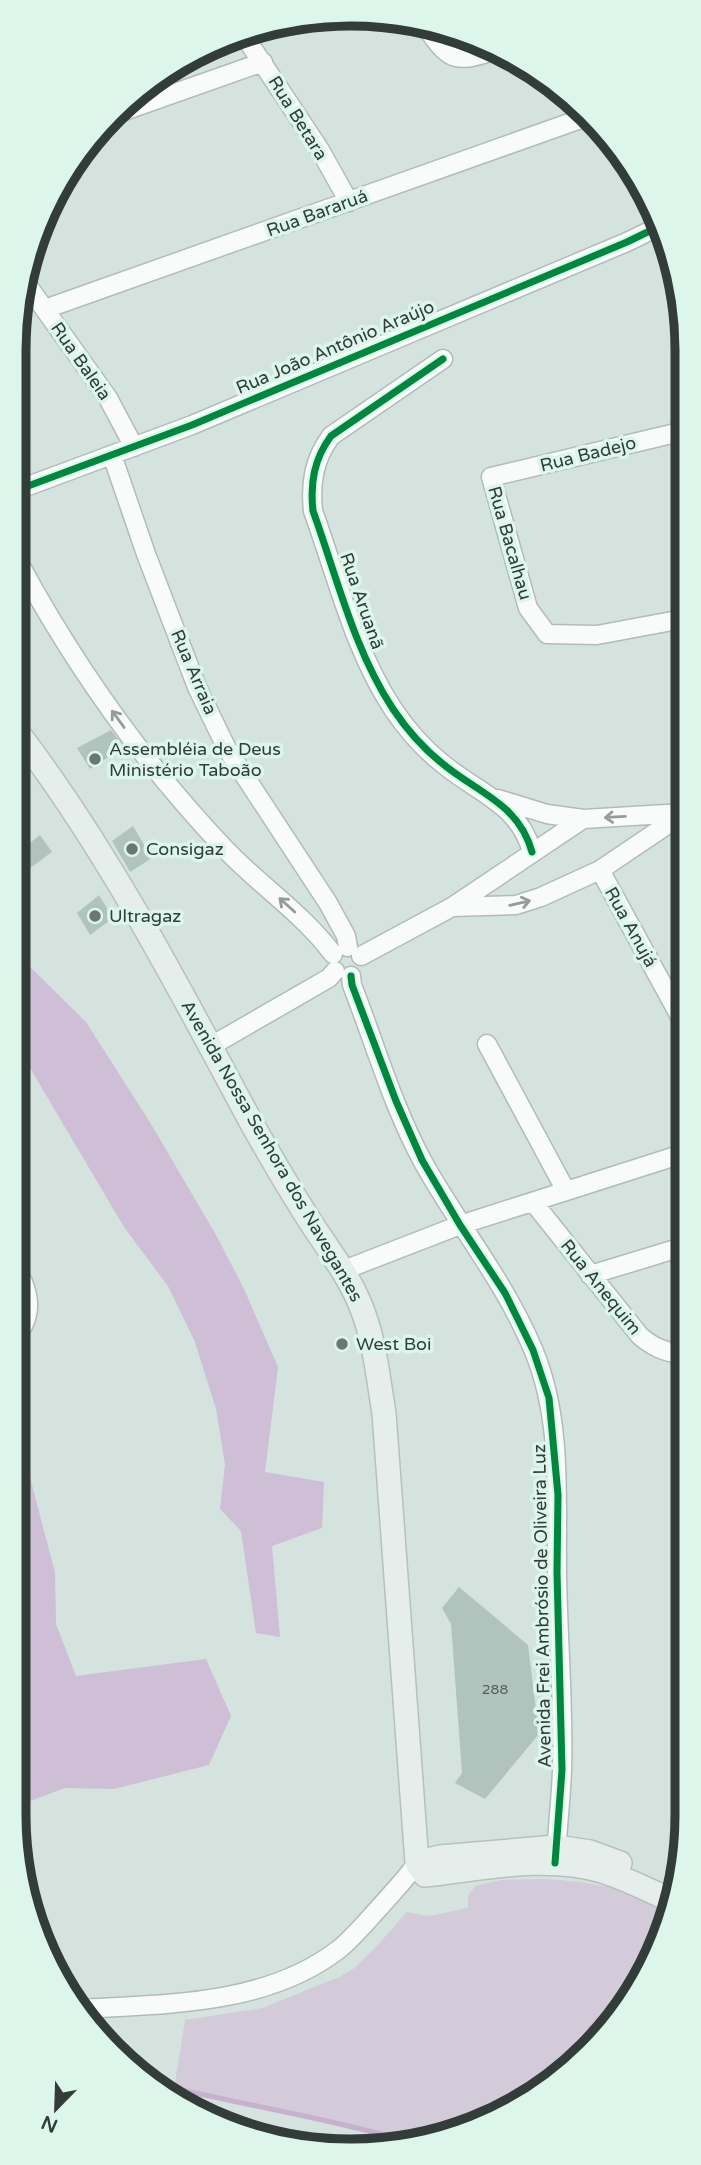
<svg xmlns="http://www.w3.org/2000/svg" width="701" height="2165" viewBox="0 0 701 2165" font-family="'Varela Round',sans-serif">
	<rect width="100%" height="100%" fill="#d5e3de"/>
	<path fill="#d4cbda" d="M544 1879C589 1881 629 1889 670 1906L630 2001 538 2094 437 2140 407 2142 174 2089 185 2020 262 2008 339 1977 353 1969 375 1948 407 1912 429 1916 468 1908V1896L475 1886 502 1880Z"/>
	<path fill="#cebed6" d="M18 955 86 1022 151 1124 216 1235 244 1289 278 1367 265 1472 324 1482 322 1528 272 1546 280 1637 256 1633 241 1531 220 1509 225 1464 216 1409 195 1342 168 1286 124 1227 17 1046Z
		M16 1443 22 1446 55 1573 56 1624 76 1676 206 1659 231 1716 209 1765 114 1789 65 1788 14 1807Z"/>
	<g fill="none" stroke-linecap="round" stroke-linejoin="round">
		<path stroke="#c8b0cf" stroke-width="5" d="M162 2086 323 2120 411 2141"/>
	</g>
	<path fill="#b0c4bd" d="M111 730 124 747 90 769 77 748Z
		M133 826 152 858 130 872 112 841Z
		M40 835 52 852 18 877V852Z
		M99 895 113 918 90 935 77 913Z
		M459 1587 528 1645 539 1734 485 1799 455 1783 462 1773 451 1624 442 1608Z"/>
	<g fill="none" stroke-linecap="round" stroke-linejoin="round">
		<defs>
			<path id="minor" d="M423 23C449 60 452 65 496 50
				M245 37 320 150 349 202
				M124 111 263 62
				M23 279 108 398 134 447
				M45 309 589 116
				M443 359 331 436C314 459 310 483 313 511 337 577 354 650 393 709 407 730 424 749 443 764 478 793 519 804 532 852
				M112 455 146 554 197 687 227 749 328 903 346 936 348 947
				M20 489 192 425 627 242 660 226
				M19 563C76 668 145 765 227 851 262 887 303 914 333 954
				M683 619 597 635 547 634 528 608 491 477 684 431
				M498 799 547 814 583 819
				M600 870 682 1020
				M452 907 516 905 541 897 600 870 683 814
				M361 956 452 907 583 819 683 813
				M351 976 352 985C375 1044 393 1107 423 1162 458 1225 505 1282 533 1349 563 1420 556 1499 557 1574 558 1639 564 1705 562 1770 561 1800 557 1830 556 1859
				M487 1044 566 1191
				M211 1046 329 978 335 971
				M533 1202 640 1336C653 1347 664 1352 682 1354
				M344 1270 460 1225 682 1154
				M590 1275 682 1247
				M16 1336C34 1315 30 1291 16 1269
				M81 2009C167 2004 266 2005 338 1950 353 1938 366 1922 379 1908 392 1893 406 1879 417 1863"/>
			<path id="major" d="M19 734C110 854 180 990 251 1122 269 1154 288 1187 308 1218 327 1248 349 1275 362 1309 375 1342 378 1378 384 1413L417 1863 425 1875C483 1869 545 1854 602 1871 627 1879 649 1890 672 1901
				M417 1863 440 1857 556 1847 590 1852 620 1863"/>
		</defs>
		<use href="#minor" stroke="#b1bcb8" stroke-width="21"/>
		<use href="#major" stroke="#b8bfbc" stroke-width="26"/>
		<use href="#minor" stroke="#f9fbfa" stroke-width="18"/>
		<use href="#major" stroke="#e5eeeb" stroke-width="23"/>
		<defs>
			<path id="cycleway" d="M443 359 331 436C314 459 310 483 313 511 337 577 354 650 393 709 407 730 424 749 443 764 478 793 519 804 532 852
				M20 489 192 425 627 242 660 226
				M351 976 352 985 396 1101 422 1160 460 1225 505 1293 533 1350 549 1398 558 1495 557 1572 562 1770 555 1863"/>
		</defs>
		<use href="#cycleway" stroke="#dcf6ec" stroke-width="11"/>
		<use href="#cycleway" stroke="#00873e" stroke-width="7"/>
	</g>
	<defs><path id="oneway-shaft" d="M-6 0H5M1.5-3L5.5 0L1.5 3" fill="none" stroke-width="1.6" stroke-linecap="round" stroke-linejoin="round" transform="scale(1.75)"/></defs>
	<g stroke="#969c99">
		<use href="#oneway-shaft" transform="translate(118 719) rotate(-126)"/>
		<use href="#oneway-shaft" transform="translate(615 817) rotate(177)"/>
		<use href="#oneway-shaft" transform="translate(520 903) rotate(-13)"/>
		<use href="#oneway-shaft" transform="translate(287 905) rotate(-138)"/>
	</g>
	<g fill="#6b7672" stroke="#dcf6ec" stroke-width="2.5">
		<circle cx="95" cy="759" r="7"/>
		<circle cx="132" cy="849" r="7"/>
		<circle cx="95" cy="916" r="7"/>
		<circle cx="342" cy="1344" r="7"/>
	</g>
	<g text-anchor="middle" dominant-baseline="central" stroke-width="7" stroke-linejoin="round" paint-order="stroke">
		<g font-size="14" fill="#525e59">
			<text x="495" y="1689">288</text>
		</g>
		<g font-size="18" fill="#323c38" stroke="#dcf6ec">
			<text transform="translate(298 118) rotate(58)">Rua Betara</text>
			<text transform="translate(317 213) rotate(-20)">Rua Bararuá</text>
			<text transform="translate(335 347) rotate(-23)">Rua João Antônio Araújo</text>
			<text transform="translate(81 361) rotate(55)">Rua Baleia</text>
			<text transform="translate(588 454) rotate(-14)">Rua Badejo</text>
			<text transform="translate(510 543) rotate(74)">Rua Bacalhau</text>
			<text transform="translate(362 601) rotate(71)">Rua Aruanã</text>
			<text transform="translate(194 672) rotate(67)">Rua Arraia</text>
			<text transform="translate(631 927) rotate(61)">Rua Anujá</text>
			<text transform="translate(272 1151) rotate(60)">Avenida Nossa Senhora dos Navegantes</text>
			<text transform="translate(601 1287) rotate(51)">Rua Anequim</text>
			<text transform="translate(542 1606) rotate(-91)">Avenida Frei Ambrósio de Oliveira Luz</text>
		</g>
		<g font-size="18" fill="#323c38" stroke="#dcf6ec" text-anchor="start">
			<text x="109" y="749">Assembléia de Deus<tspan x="109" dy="21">Ministério Taboão</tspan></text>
			<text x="146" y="849">Consigaz</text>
			<text x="109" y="916">Ultragaz</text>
			<text x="356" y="1344">West Boi</text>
		</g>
	</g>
	<path d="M0 0H701V2165H0ZM350 26H351A324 324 0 0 1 675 350V1815A324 324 0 0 1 351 2139H350A324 324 0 0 1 26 1815V350A324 324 0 0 1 350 26Z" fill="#dcf6ec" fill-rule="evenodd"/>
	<path fill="none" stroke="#323c38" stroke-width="9" d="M350 26H351A324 324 0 0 1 675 350V1815A324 324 0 0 1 351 2139H350A324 324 0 0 1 26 1815V350A324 324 0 0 1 350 26Z"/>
	<g transform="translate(56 2109) rotate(203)" stroke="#dcf6ec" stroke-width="5" paint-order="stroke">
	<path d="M0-5L12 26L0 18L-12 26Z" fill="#323c38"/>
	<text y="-10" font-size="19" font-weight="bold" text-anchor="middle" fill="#323c38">N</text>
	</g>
</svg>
